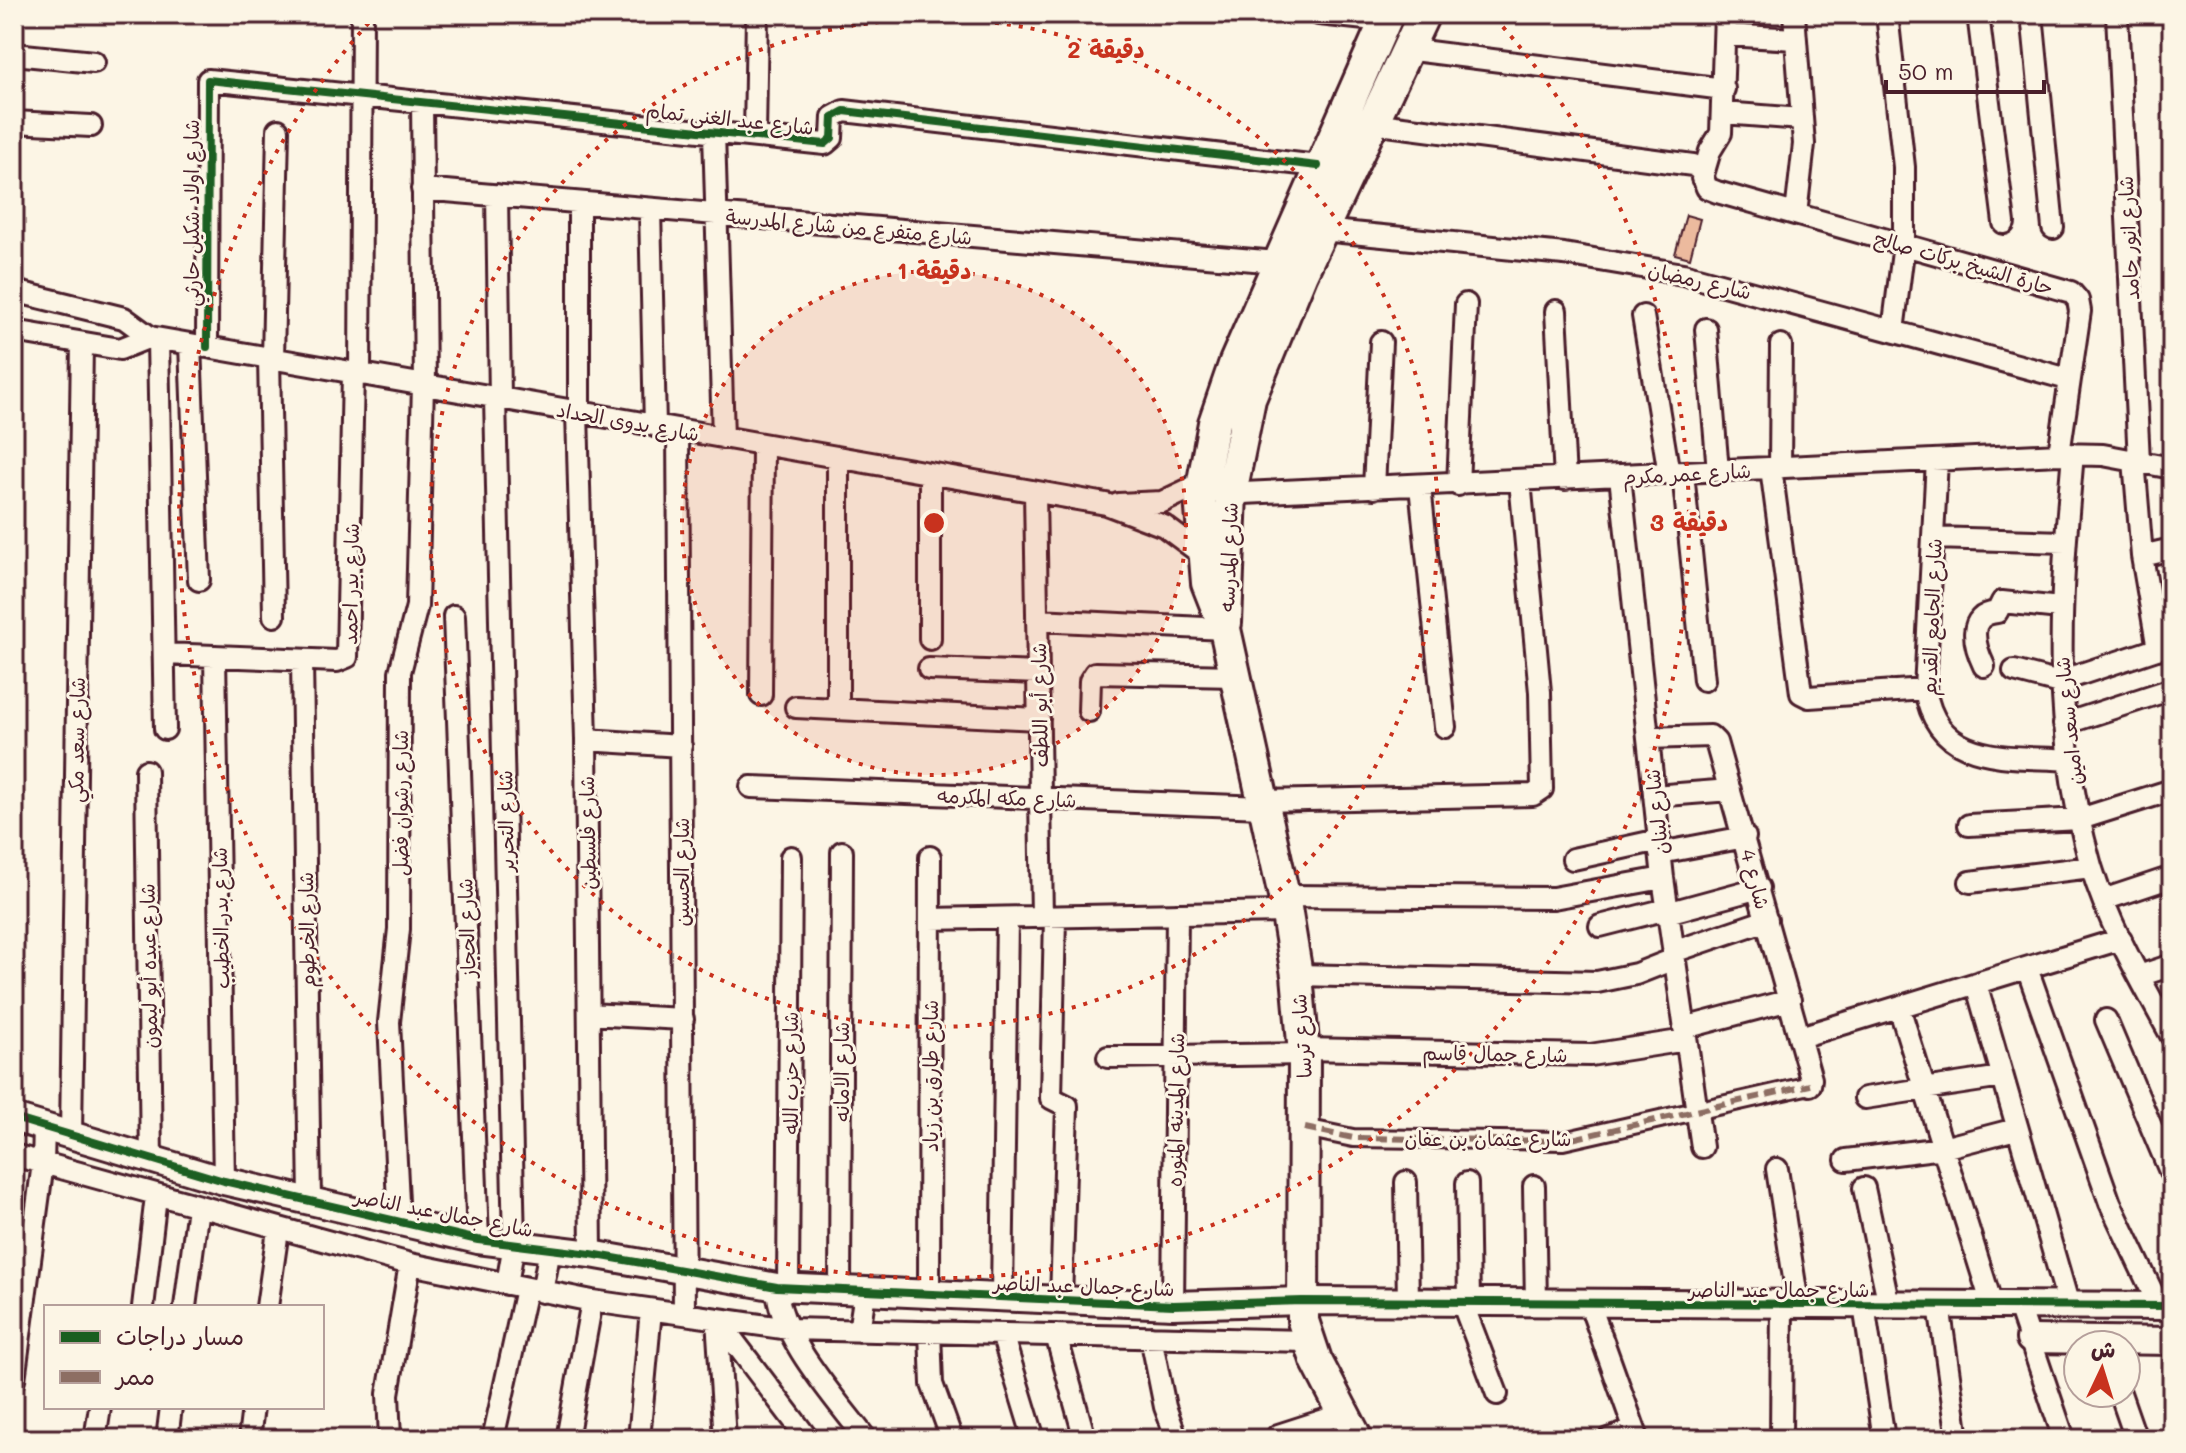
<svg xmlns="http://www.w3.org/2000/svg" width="2186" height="1453" viewBox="0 0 2186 1453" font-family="Mali,'Playpen Sans Arabic',sans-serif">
	<rect width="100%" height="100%" fill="#fcf5e5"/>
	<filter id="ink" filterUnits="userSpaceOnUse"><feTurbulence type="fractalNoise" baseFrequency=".0125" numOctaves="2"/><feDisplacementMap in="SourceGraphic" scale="16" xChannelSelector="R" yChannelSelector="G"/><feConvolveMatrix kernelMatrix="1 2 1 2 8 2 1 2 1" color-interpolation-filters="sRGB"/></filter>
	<g filter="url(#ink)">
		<path fill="#ecba9e" stroke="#4a1f2b" stroke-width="2" d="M1686 215 1700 219 1690 258 1675 254Z"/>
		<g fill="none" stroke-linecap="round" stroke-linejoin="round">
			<defs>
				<path id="pedestrian" d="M1305 1128 1353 1138 1563 1141 1810 1085"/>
				<path id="minor" d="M1319 14 1384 21
					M1794 14 1804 144 1796 214
					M1887 14 1904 167V244L1893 331
					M1978 14 2004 223
					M2032 14 2053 228
					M2117 14 2139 461
					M1725 35 1796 39
					M1405 49 1724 89
					M14 54 94 62
					M422 102 425 386
					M1723 113 1802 119
					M14 122 91 126
					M1372 123 1693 165 1700 170 1707 188 1717 192 2071 292 2078 300 2080 311 2059 454
					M714 132 723 438
					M755 136 757 14
					M1702 178 1710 151 1721 133 1725 14
					M422 189 1277 262
					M497 195 500 398
					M579 203V412
					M650 209 655 426
					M1322 230 1564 254 1683 274 2068 379
					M14 291 124 318 150 337
					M1556 311 1565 479
					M1643 316 1669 474
					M1706 329 1718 471
					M14 331 120 349 150 337
					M150 337 1106 504 1164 526 1203 555
					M158 339 165 729
					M190 344 199 580
					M207 347 208 80 825 144 832 138 833 117 844 111 1318 166
					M269 358 274 616
					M273 359 278 130
					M360 374 362 14
					M495 398 514 1244 507 1284
					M577 412 586 740 591 1254
					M678 430 684 1314
					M2073 454C2060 600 2050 722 2091 866 2109 926 2142 982 2172 1037
					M838 458V709
					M1937 460 1925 689C1938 767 2008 755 2070 760
					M2134 460 2142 556 2158 649
					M1771 468 1801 693 1809 697 1925 689
					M1780 468 1781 345
					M1683 473 1704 680
					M930 474V639
					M1620 476 1663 878 1702 1147
					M1458 485 1466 304
					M1420 486 1445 727
					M1374 488 1381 342
					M1035 492 1042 917
					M1222 494 2059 454 2103 455 2172 468
					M1118 504 1162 502 1202 483
					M1934 538 2065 542
					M2142 556 2172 549
					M454 616 478 1240
					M1037 620 1225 629
					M164 654 337 661 347 657 353 373
					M215 656 224 1181
					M302 660 310 1201
					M1984 666C1974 645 1966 615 1997 612L2002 602 2060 608
					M929 669 1038 673
					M2014 671 2060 683
					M2060 681 2172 644
					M761 695 763 445
					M796 707 1039 719
					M1089 711 1090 681 1095 673 1235 676
					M2064 724 2172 689
					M1648 738 1710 736 1716 742 1811 1079 1810 1085
					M586 740 681 746
					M146 771 151 1161
					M751 787 1263 807
					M1654 796 1730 790
					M1262 801 1533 795 1542 789 1540 692 1520 481
					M1969 825 2080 819 2172 790
					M1660 853 1745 837
					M1573 859 1659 840
					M1970 882 2091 867
					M1284 896 1553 898 1663 878
					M2103 900 2172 877
					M1667 913 1759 888
					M1055 917 1051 1098 1067 1106 1061 1301
					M930 919 1286 912
					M1600 926 1667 909
					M1673 952 1767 920
					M2027 968 2110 1203 2159 1306
					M1297 975 1597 982 1636 974 1674 959
					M2139 976 2172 965
					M1976 984 2069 1306
					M1899 1007 1992 1305
					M589 1014 683 1019
					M2106 1020 2172 1176
					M1684 1028 1790 1000
					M1800 1037 2121 939
					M1304 1049 1590 1055 1686 1040
					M1108 1057 1304 1054
					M1865 1098 2002 1077
					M71 1136 82 343
					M14 1155 410 1264 592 1301 789 1329 1308 1341
					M1846 1160 1943 1148 2016 1129
					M1777 1169 1798 1304
					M1406 1182 1408 1302
					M1467 1183 1469 1302
					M1534 1186 1536 1304
					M1864 1188 1889 1305
					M399 1222 389 1022 399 929 400 672 417 606 423 385
					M777 1287C778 1336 837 1400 866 1439
					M788 1288 791 857
					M542 1292 550 1249
					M840 1292 842 852
					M929 1296 930 857
					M1002 1298 1007 918
					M1462 1302 1497 1394
					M1173 1305 1177 914
					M1590 1305 1638 1439
					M1864 1305 1884 1439
					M1939 1305 1958 1439
					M2019 1306 2064 1439
					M143 1307 156 1196
					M185 1307 198 1207
					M267 1307 278 1230
					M717 1319 808 1439
					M717 1319 725 1439
					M859 1331 865 1293
					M930 1332 932 1384 952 1439
					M1002 1334 1034 1439
					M1056 1335 1085 1439
					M1151 1337 1165 1407 1177 1439
					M14 1380 43 1163 44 1127
					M2120 1393 2136 1439
					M1278 1435 1343 1414
					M95 1439 100 1407
					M167 1439 171 1407
					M249 1439 253 1407
					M390 1439 388 1394 410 1264
					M493 1439 526 1289
					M567 1439 592 1301
					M639 1439 651 1310
					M1609 1439 1634 1430
					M1781 1439 1782 1304"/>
				<path id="tertiary" d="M14 1118 224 1181 478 1240 591 1254 777 1287 1173 1305 1302 1301 2172 1306
					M2030 1339 2172 1341"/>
				<path id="secondary" d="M1226 623 1231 493 1250 399 1302 273 1424 14
					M1357 1439 1316 1360 1303 1321 1304 1054 1297 975 1284 896 1225 629 1207 583 1200 497 1214 423 1235 362 1388 14"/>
			</defs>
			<use href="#pedestrian" stroke="#4a1f2b" stroke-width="22"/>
			<use href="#minor" stroke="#4a1f2b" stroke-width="26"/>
			<use href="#tertiary" stroke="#4a1f2b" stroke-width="32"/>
			<use href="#secondary" stroke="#4a1f2b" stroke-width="36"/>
			<use href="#pedestrian" stroke="#fcf5e5" stroke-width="16"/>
			<use href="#minor" stroke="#fcf5e5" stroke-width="20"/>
			<use href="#tertiary" stroke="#fcf5e5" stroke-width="26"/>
			<use href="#secondary" stroke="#fcf5e5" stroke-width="30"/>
			<path stroke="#8d6e63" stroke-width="6" stroke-dasharray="12 6" stroke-linecap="butt" d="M1305 1128 1353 1138 1563 1141 1810 1085"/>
			<defs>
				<path id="cycleway" d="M207 347 208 80 825 144 832 138 833 117 844 111 1318 166
					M14 1118 224 1181 478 1240 591 1254 777 1287 1173 1305 1302 1301 2172 1306"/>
			</defs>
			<use href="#cycleway" stroke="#fcf5e5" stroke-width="13"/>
			<use href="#cycleway" stroke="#1b5e20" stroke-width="8"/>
		</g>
	</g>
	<circle cx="934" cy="523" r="252" fill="#c8321e" fill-opacity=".12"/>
	<g fill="none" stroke="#c8321e" stroke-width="4" stroke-dasharray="4 8">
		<circle cx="934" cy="523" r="252"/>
		<circle cx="934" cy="523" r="504"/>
		<path d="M1495 18A755 755 0 1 1 373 18"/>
	</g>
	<g text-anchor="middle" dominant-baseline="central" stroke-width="6" stroke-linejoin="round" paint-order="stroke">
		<g font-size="20" fill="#4a1f2b" stroke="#fcf5e5">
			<text transform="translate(730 118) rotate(6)">شارع عبد الغنى تمام</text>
			<text transform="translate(191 213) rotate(-90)">شارع اولاد شكيل حارثي</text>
			<text transform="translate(849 226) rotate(5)">شارع متفرع من شارع المدرسة</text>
			<text transform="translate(2128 238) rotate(-93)">شارع انور حامد</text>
			<text transform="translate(1964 262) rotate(16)">حارة الشيخ بركات صالح</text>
			<text transform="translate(1700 280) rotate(13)">شارع رمضان</text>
			<text transform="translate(628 421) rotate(10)">شارع بدوى الحداد</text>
			<text transform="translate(1687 473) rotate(-3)">شارع عمر مكرم</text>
			<text transform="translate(1228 557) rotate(-88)">شارع المدرسه</text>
			<text transform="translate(350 584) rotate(-89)">شارع بدر احمد</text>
			<text transform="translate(1931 617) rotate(-88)">شارع الجامع القديم</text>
			<text transform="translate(1039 705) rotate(-91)">شارع أبو اللطف</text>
			<text transform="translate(2068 721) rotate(-96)">شارع سعد امين</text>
			<text transform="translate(76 740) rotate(-89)">شارع سعد مكي</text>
			<text transform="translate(1007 797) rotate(2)">شارع مكه المكرمه</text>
			<text transform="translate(400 803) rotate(-90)">شارع رشوان فضل</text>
			<text transform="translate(1656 812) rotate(-96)">شارع لبنان</text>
			<text transform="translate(505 821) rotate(-91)">شارع التحرير</text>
			<text transform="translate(587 833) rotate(-91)">شارع فلسطين</text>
			<text transform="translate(681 872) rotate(-90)">شارع الحسين</text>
			<text transform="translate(1756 879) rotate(75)">شارع 4</text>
			<text transform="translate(220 918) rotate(-91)">شارع بدر الخطيب</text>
			<text transform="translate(466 928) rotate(-92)">شارع الحجاز</text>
			<text transform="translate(306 930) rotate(-91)">شارع الخرطوم</text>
			<text transform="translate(148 966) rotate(-91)">شارع عبده أبو ليمون</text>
			<text transform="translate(1301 1036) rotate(-94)">شارع ترسا</text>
			<text transform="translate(1495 1053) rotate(1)">شارع جمال قاسم</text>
			<text transform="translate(841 1072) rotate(-90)">شارع الامانه</text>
			<text transform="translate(790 1073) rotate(-90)">شارع حزب الله</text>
			<text transform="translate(930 1076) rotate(-90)">شارع طارق بن زياد</text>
			<text transform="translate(1175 1110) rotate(-89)">شارع المدينه المنوره</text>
			<text x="1488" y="1138">شارع عثمان بن عفان</text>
			<text transform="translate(444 1212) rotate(11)">شارع جمال عبد الناصر</text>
			<text transform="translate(1084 1285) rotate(2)">شارع جمال عبد الناصر</text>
			<text x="1779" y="1289">شارع جمال عبد الناصر</text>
		</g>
	</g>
	<circle cx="934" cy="523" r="12" fill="#c8321e" stroke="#fcf5e5" stroke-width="4"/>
	<g font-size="24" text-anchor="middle" font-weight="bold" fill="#c8321e" stroke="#fcf5e5" stroke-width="6" stroke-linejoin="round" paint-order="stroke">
		<text x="1106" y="58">2 دقيقة</text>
		<text x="934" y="279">1 دقيقة</text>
		<text x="1689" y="531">3 دقيقة</text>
	</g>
	<rect width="2186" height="1453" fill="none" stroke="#fcf5e5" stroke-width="48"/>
	<rect x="24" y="24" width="2138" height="1405" fill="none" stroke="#4a1f2b" stroke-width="3" filter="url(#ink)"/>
	<rect x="44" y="1305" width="280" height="104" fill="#fcf5e5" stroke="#b59f9b" stroke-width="2"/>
	<rect x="60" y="1331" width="40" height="12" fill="#1b5e20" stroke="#b59f9b" stroke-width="2"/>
	<text x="116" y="1345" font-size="24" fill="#4a1f2b">مسار دراجات</text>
	<rect x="60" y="1371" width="40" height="12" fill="#8d6e63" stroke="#b59f9b" stroke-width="2"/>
	<text x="116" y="1385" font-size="24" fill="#4a1f2b">ممر</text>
	<g transform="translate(2102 1369) rotate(4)"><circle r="38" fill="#fcf5e5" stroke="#b59f9b" stroke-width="2"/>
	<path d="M0-6L14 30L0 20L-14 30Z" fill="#c8321e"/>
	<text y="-12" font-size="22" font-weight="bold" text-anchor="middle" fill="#4a1f2b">ش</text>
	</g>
	<path d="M1886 80v12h158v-12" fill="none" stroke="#4a1f2b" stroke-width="4"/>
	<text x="1898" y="80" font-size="24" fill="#4a1f2b" stroke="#fcf5e5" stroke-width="6" paint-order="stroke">50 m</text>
</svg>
